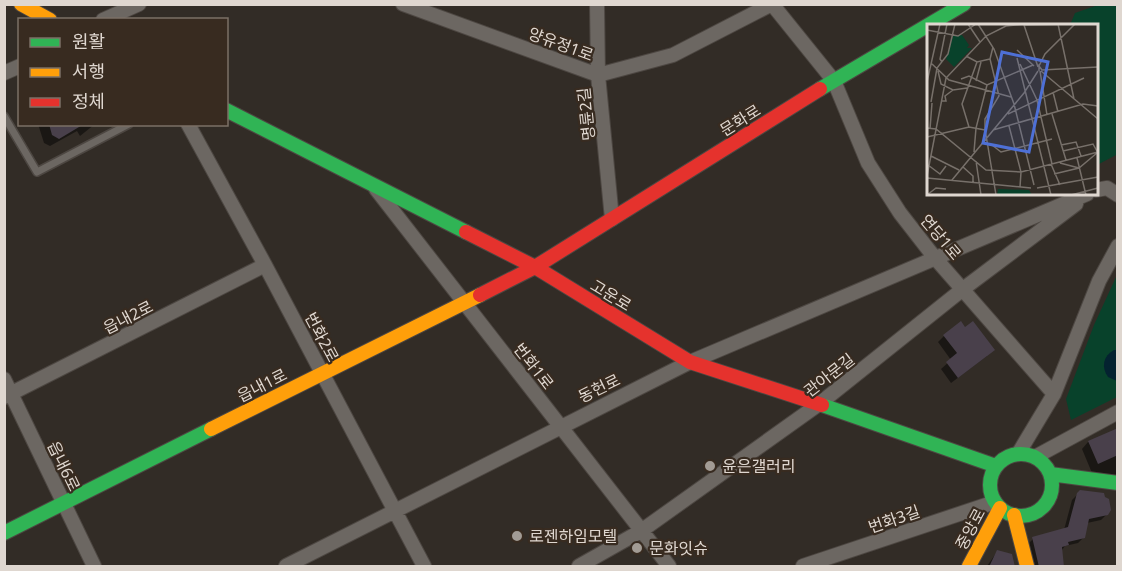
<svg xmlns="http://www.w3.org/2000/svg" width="1122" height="571" viewBox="0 0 1122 571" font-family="'Noto Sans','Noto Sans KR',sans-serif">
	<rect width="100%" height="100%" fill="#322c26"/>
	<path fill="#08422b" d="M1101 4 1117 5 1118 154 1097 165 1096 26 1070 25 1075 13Z
		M1117 275V397L1071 420 1066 399 1094 325Z"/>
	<path fill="#042230" d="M1114 350H1117V381L1108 377C1101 367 1103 356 1114 350Z"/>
	<path fill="#0007" d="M38 124H95L80 136 77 131 50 146 44 143Z
		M965 329 987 356 951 383 941 369 951 360 938 342 944 336Z
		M1118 431V479L1092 473 1082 449 1088 442Z
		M1080 492 1107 514 1101 520 1087 523 1084 537 1078 543 1065 546 1062 550V566H1033L1028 544 1033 539 1064 530 1072 500Z
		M997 552 1014 566H987Z"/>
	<path fill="#49404b" d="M49 124H84L59 139 52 135Z
		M961 321 965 327 973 321 995 350 958 378 946 362 957 353 943 335Z
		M1118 428V455L1098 464 1088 441Z
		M1080 490 1104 493 1105 497 1109 499 1111 510 1108 515 1089 519 1085 538 1068 542 1069 545 1062 547 1064 567H1039L1032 537 1068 527 1077 493Z
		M997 550 1012 554 1015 567H989Z"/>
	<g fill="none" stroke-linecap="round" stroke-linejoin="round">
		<defs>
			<path id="lane" d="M4 116 37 172 129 124"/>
			<path id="street" d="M403 4 598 75 673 55 772 4
				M597 4 598 75 612 219
				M772 4 834 81 868 163 900 213 935 258 1054 394
				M103 20 139 4
				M4 73 20 66
				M188 124 265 265 424 566
				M376 189 669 566
				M1096 190 1107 188 1118 195
				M4 379 94 566
				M4 397 265 265
				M1018 454 1054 394 1099 281 1118 246
				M1035 457 1118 412
				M286 566 690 362 1087 194
				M579 566 641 531 819 404 963 289 1076 204
				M803 566 995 502"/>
			<path id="fast" d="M820 89 964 4
				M226 110 466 232
				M822 405 996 466
				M990 485a31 31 0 1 1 62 0a31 31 0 1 1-62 0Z
				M1050 474 1118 483
				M4 533 211 429"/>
			<path id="slow" d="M21 4 50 20
				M211 429 480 295
				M1014 515 1027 566
				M969 566 1000 508"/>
			<path id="jam" d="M466 232 535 267 690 362 822 405
				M480 295 535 267 820 89"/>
		</defs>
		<use href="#lane" stroke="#4d4742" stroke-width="10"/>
		<use href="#street" stroke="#4d4742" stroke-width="16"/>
		<use href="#fast" stroke="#4d4742" stroke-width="16"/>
		<use href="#slow" stroke="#4d4742" stroke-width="16"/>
		<use href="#jam" stroke="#4d4742" stroke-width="16"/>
		<use href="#lane" stroke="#6c6762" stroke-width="7"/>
		<use href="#street" stroke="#6c6762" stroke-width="14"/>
		<use href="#fast" stroke="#30b455" stroke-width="14"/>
		<use href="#slow" stroke="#ff9f0a" stroke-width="14"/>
		<use href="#jam" stroke="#e5322d" stroke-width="14"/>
	</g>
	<g fill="#a29b94" stroke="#382b20" stroke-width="2">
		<circle cx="710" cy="466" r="6"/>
		<circle cx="517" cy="536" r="6"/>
		<circle cx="637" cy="548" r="6"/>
	</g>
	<g text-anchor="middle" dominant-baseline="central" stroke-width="4.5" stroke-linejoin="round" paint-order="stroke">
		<g font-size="16" fill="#dfd7d0" stroke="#382b20">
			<text transform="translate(561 44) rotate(20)">양유정1로</text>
			<text transform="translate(586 114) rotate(-96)">명륜2길</text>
			<text transform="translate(740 120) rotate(-32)">문화로</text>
			<text transform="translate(941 237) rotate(50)">연당1로</text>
			<text transform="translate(611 295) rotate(31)">고운로</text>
			<text transform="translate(128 317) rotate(-27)">읍내2로</text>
			<text transform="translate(322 337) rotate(62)">번화2로</text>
			<text transform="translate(534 366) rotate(52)">번화1로</text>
			<text transform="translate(829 375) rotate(-38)">관아문길</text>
			<text transform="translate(262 385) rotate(-27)">읍내1로</text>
			<text transform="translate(599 388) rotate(-26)">동헌로</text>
			<text transform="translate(64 466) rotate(64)">읍내6로</text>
			<text transform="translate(894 519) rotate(-19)">번화3길</text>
			<text transform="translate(970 529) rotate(-62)">중앙로</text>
		</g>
		<g font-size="16" fill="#dfd7d0" stroke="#382b20" text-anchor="start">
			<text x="722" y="466">윤은갤러리</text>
			<text x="529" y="536">로젠하임모텔</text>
			<text x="649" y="548">문화잇슈</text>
		</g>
	</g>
	<g transform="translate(927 24)">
		<rect width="171" height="171" fill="#322c26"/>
		<path d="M35 11 42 21 40 24H45L27 43 19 35 26 12ZM71 165 102 166 105 171H70Z" fill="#08422b"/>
		<path fill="none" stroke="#77706a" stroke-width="1.5" d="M41 0 53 18M51 0 67 25 87 80 107 161M131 0 147 75M97 1 147 0M97 1 111 43M0 6 31 12 49 0M66 23 63 35 72 72 58 95V105L69 171M90 26 107 42M39 32 50 38 63 35M90 34 124 171M15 38 13 35 20 0M4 39 22 56 84 73M93 40 110 76 125 140M112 42 118 30 148 0M11 47 14 60 26 66 40 64M112 47V42L115 46 171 43M113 47 120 91M114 47 171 95M34 55 42 52 60 61 106 41M49 57 54 38M0 58 13 0M126 68 131 88M14 77H19L18 72 26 66M4 78 10 44 21 30 28 0M81 90 157 54M125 90 139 136M82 102 94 148 93 163M42 103 35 80 50 38M0 104 9 105 59 146 94 148 171 128M3 105 5 79M66 106 156 80 171 82M0 113 42 103 58 106M65 121 74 128 125 115M134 121 149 118 154 132M136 127 166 120 171 129M47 128 49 104 60 61M4 132 32 146M150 134 159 171M49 137 54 171M133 139 152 144M124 140 133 161M1 141 13 150 19 142M36 143 46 152V158M127 150 152 144 170 129M0 152 19 54 59 12 79 2 100 0M0 154 104 164M25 156 97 69 111 47M110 164 171 153M0 171 9 164 19 165M144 171 171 164"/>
		<path fill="#4e70d6" fill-opacity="0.15" stroke="#4e70d6" stroke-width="3" d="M75 28 121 38 102 128 56 119Z"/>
		<rect width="171" height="171" fill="none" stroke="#dfd7d0" stroke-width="3"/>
	</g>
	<rect width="1122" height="571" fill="none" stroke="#dfd7d0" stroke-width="12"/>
	<rect x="18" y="18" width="210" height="108" fill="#382b20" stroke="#7b7066" stroke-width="1.5"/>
	<rect x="30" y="38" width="30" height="9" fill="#30b455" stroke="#7b7066" stroke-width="1.5"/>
	<text x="72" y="48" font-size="18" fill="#dfd7d0">원활</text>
	<rect x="30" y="68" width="30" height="9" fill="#ff9f0a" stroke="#7b7066" stroke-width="1.5"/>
	<text x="72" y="78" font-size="18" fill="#dfd7d0">서행</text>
	<rect x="30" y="98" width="30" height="9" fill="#e5322d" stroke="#7b7066" stroke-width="1.5"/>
	<text x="72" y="108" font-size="18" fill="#dfd7d0">정체</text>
</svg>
